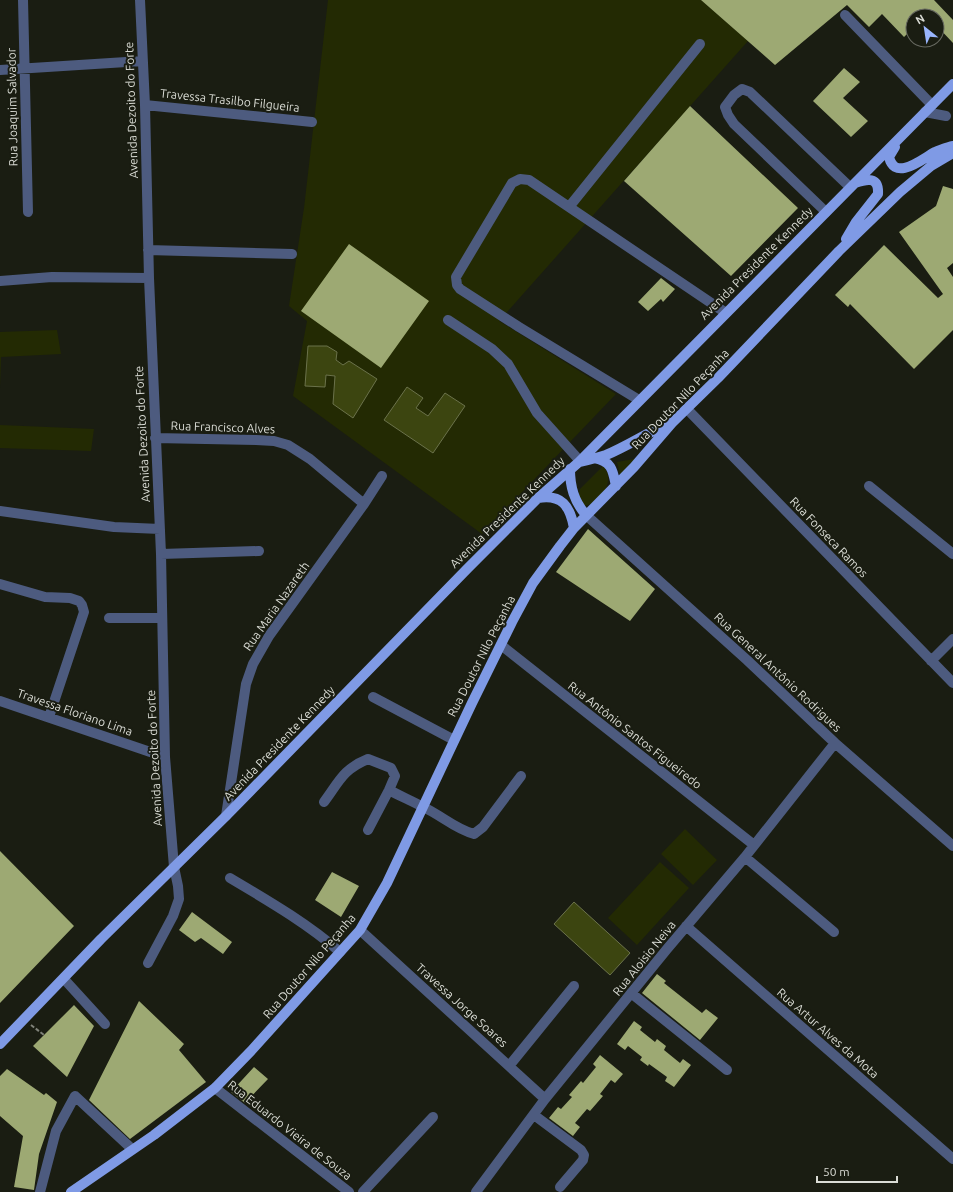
<svg xmlns="http://www.w3.org/2000/svg" width="953" height="1192" viewBox="0 0 953 1192" font-family="Ubuntu,sans-serif">
	<rect width="100%" height="100%" fill="#1a1d12"/>
	<path fill="#232a03" d="M328 0H701L748 41 499 321 616 394 482 534 293 396 307 321 289 306 304 208Z
		M57 330 61 354 1 357 0 388V332Z
		M0 425 94 429 91 451 0 448Z
		M634 459V461L620 475 617 462Z
		M603 466C617 480 600 505 583 506L578 497 580 489Z
		M685 829 717 860 693 885 661 854Z
		M660 862 689 888 637 945 608 918Z"/>
	<path fill="#3c4510" stroke="#6b724b" d="M308 346H327L337 352 336 360 343 365 349 361 377 379 353 418 333 404 335 376 326 375 325 387 305 386Z
		M407 387 423 398 416 408 428 416 445 393 465 406 433 453 384 420Z
		M574 902 630 953 610 975 554 924Z"/>
	<path fill="#9da973" d="M701 0H934L953 20V43L937 26V16H913V28L904 37 882 14 869 27 847 5 775 65Z
		M844 68 860 82 843 98 868 121 851 137 813 101Z
		M690 106 798 208 731 276 624 181Z
		M943 186 953 189V263L947 268 953 277V330L914 369 850 304 848 307 835 295 884 245 938 298 943 294 899 232 936 206Z
		M349 244 429 301 381 368 301 311Z
		M661 278 675 289 663 302 661 299 648 311 638 302Z
		M588 529 655 589 630 621 556 572Z
		M0 851 74 926 0 1003Z
		M332 872 359 886 341 917 315 900Z
		M192 912 232 942 223 954 201 938 195 942 179 930Z
		M657 974 666 981 664 983 702 1013 706 1009 718 1018 700 1040 642 993Z
		M139 1001 184 1044 179 1050 206 1082 130 1139 89 1100Z
		M74 1005 94 1026 67 1077 33 1046Z
		M634 1021 642 1027 640 1030 655 1042 657 1039 666 1046 664 1050 680 1063 683 1059 691 1065 674 1087 665 1081 667 1077 649 1064 648 1066 640 1060 642 1057 628 1046 625 1050 617 1044Z
		M600 1055 623 1074 615 1083 611 1080 600 1094 603 1096 590 1111 587 1109 575 1123 580 1127 573 1136 549 1118 558 1107 561 1109 572 1097 569 1095 581 1081 583 1083 596 1067 593 1064Z
		M254 1067 268 1079 245 1103 231 1092Z
		M7 1069 44 1095 46 1093 57 1102 39 1154 34 1190 14 1187 23 1136 0 1116V1076Z"/>
	<g fill="none" stroke-linecap="round" stroke-linejoin="round">
		<path stroke="#80837a" stroke-width="2" stroke-dasharray="4 2" stroke-linecap="butt" d="M31 1025 44 1035"/>
		<path stroke="#4d5b7f" stroke-width="10" d="M23 0 28 212
			M140 0 145 105 149 278 161 554 165 757 174 867 178 886 179 899 173 916 148 963
			M845 15 932 105
			M0 70 142 61
			M145 105 312 122
			M925 112 946 116
			M569 207 700 44
			M826 212 734 124 728 115 725 107 734 95 742 89 750 92 850 187
			M148 250 292 254
			M0 281 52 277 149 278
			M448 320 492 349 508 364 537 413 580 461
			M639 400 519 327 460 289 457 285 456 277 512 183 520 179 529 180 726 313
			M687 409 953 683
			M155 438 256 440 274 441 288 445 310 459 364 504
			M869 486 953 554
			M0 511 114 527 160 529
			M586 515 747 660 835 743 953 846
			M161 554 259 551
			M0 584 45 597 70 598 79 601 82 605 84 612 49 717
			M109 618H162
			M501 645 754 845
			M931 661 953 639
			M373 697 454 740
			M0 701 165 757
			M389 790C400 796 412 801 423 807 441 815 455 829 474 834L483 827 521 776
			M324 802C339 782 343 769 368 759L391 768 395 776 389 790 368 830
			M226 816 246 684 253 664 269 636 364 504 382 476
			M745 857 834 932
			M230 878C267 900 307 923 340 952
			M686 926 953 1159
			M360 930 545 1099
			M64 979 105 1024
			M631 993 727 1070
			M509 1066 574 986
			M215 1088 349 1192
			M534 1115 581 1150 584 1155 583 1160 560 1187
			M40 1192 56 1131 75 1096 132 1149
			M363 1192 433 1117
			M476 1192 545 1099 667 949 745 857 835 743"/>
		<path stroke="#7f9ae5" stroke-width="10" d="M895 147 889 157C895 182 922 159 935 152 941 150 947 147 953 146
			M846 239 856 222 878 194C879 176 867 179 855 183
			M594 458C612 461 613 471 616 486
			M579 462C588 460 597 458 606 455 628 446 648 432 670 423
			M570 469C570 487 574 501 586 515
			M538 498C562 494 570 506 574 528
			M0 1044 101 939 226 816 468 568 538 498 579 462 953 84
			M71 1192 154 1135 215 1088 251 1051 360 930 387 883 472 703 512 622 533 583 560 546 574 528 634 467 672 423 718 378 839 251 900 192 931 166 953 153"/>
	</g>
	<g text-anchor="middle" dominant-baseline="central" stroke-width="4" stroke-linejoin="round" paint-order="stroke">
		<g font-size="12" fill="#dadcd5" stroke="#1a1d12">
			<text transform="translate(230 100) rotate(6)">Travessa Trasilbo Filgueira</text>
			<text transform="translate(12 107) rotate(-91)">Rua Joaquim Salvador</text>
			<text transform="translate(131 110) rotate(-92)">Avenida Dezoito do Forte</text>
			<text transform="translate(756 263) rotate(-45)">Avenida Presidente Kennedy</text>
			<text transform="translate(680 399) rotate(-46)">Rua Doutor Nilo Peçanha</text>
			<text transform="translate(223 427) rotate(2)">Rua Francisco Alves</text>
			<text transform="translate(142 434) rotate(-93)">Avenida Dezoito do Forte</text>
			<text transform="translate(507 512) rotate(-44)">Avenida Presidente Kennedy</text>
			<text transform="translate(829 537) rotate(46)">Rua Fonseca Ramos</text>
			<text transform="translate(276 606) rotate(-55)">Rua Maria Nazareth</text>
			<text transform="translate(481 656) rotate(-63)">Rua Doutor Nilo Peçanha</text>
			<text transform="translate(778 672) rotate(43)">Rua General Antônio Rodrigues</text>
			<text transform="translate(75 712) rotate(19)">Travessa Floriano Lima</text>
			<text transform="translate(635 735) rotate(38)">Rua Antônio Santos Figueiredo</text>
			<text transform="translate(279 743) rotate(-46)">Avenida Presidente Kennedy</text>
			<text transform="translate(154 758) rotate(-93)">Avenida Dezoito do Forte</text>
			<text transform="translate(644 958) rotate(-51)">Rua Aloisio Neiva</text>
			<text transform="translate(309 966) rotate(-49)">Rua Doutor Nilo Peçanha</text>
			<text transform="translate(462 1005) rotate(42)">Travessa Jorge Soares</text>
			<text transform="translate(828 1033) rotate(41)">Rua Artur Alves da Mota</text>
			<text transform="translate(290 1130) rotate(38)">Rua Eduardo Vieira de Souza</text>
		</g>
	</g>
	<g transform="translate(925 28) rotate(330)"><circle r="19" fill="#1a1d12" stroke="#676960"/>
	<path d="M0-3L7 15L0 10L-7 15Z" fill="#99b5fd"/>
	<text y="-6" font-size="11" font-weight="bold" text-anchor="middle" fill="#dadcd5">N</text>
	</g>
	<path d="M817 1176v6h80v-6" fill="none" stroke="#dadcd5" stroke-width="2"/>
	<text x="823" y="1176" font-size="12" fill="#dadcd5" stroke="#1a1d12" stroke-width="3" paint-order="stroke">50 m</text>
</svg>
